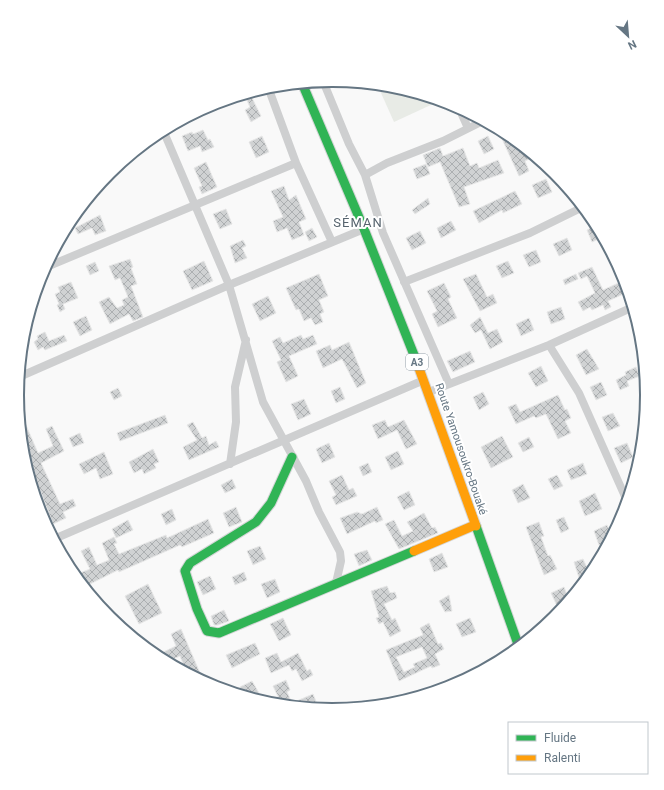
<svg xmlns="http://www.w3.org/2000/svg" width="664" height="790" viewBox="0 0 664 790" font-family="Roboto,sans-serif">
	<defs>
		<pattern id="building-cross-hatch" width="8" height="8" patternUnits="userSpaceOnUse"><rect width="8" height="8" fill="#d0d2d3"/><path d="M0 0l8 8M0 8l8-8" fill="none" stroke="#acafb1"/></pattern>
	</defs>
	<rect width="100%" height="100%" fill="#f9f9f9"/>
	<path fill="#e8ebe6" d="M377 84 394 86 429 97 433 104 394 122Z"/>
	<path fill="url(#building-cross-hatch)" stroke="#e8e8e8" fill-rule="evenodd" d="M250 94 261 116 251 122 245 110 250 107 245 96Z
		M497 128 507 133 531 153 533 157 525 161 529 171 519 176Z
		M203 130 208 140 210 139 214 147 202 152 200 146 188 151 182 136 192 132 193 134Z
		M262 136 269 152 256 158 249 142Z
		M488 136 494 149 484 154 478 141Z
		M440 148 443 156 463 148 470 166 477 163 479 168 498 160 504 173 464 187 470 204 459 207 440 162 428 167 423 155Z
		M206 162 217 187 202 194 199 187 202 186 194 168Z
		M426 164 430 174 417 179 413 169Z
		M546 179 552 192 538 198 532 185Z
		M284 186 289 200 296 195 306 219 299 222 304 235 292 240 287 228 277 232 273 221 283 217 271 191Z
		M515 191 522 204 503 213 502 210 479 223 473 211Z
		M428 198 430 204 415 214 412 210Z
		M226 209 232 224 220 229 213 214Z
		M100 215 106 231 95 235 92 228 78 234 75 228Z
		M451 221 456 230 441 238 437 228Z
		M597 225 603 237 592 242 587 230Z
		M312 228 317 237 309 241 305 232Z
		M420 231 426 243 412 250 406 238Z
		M567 238 572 250 559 256 553 244Z
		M243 240 246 246 242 248 247 258 235 263 230 246Z
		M536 250 541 262 529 267 523 255Z
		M130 259 133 267 131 268 137 284 131 286 143 317 133 321 129 314 127 315 110 324 99 302 109 297 117 308 124 305 122 300 128 297 120 278 115 280 109 266Z
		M204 261 213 281 192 290 183 271Z
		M508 261 514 273 502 278 496 266Z
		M95 262 99 271 90 275 86 266Z
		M592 267 603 290 625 280 628 292 608 301 611 307 605 310 603 305 592 310 590 307 583 311 578 302 595 293 587 276 581 279 578 273Z
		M319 274 328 296 319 300 324 312 320 314 323 322 315 325 311 318 304 321 299 309 296 310 286 288Z
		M476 274 487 297 493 294 497 303 480 311 463 279Z
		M576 274 578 279 565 285 563 280Z
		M71 282 78 298 63 304 65 309 60 312 57 305 59 304 55 294 60 292 58 287Z
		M444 283 451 297 448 299 457 318 438 327 432 314 437 311 427 291Z
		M268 296 276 313 260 321 252 304Z
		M561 307 565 319 551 324 547 312Z
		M86 316 92 330 80 336 73 322Z
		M480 317 488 333 497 329 503 342 490 349 481 330 475 333 470 325Z
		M529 318 534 330 521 336 516 324Z
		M639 327 642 348 641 349 633 330Z
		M45 332 49 341 64 335 67 341 45 350 43 347 38 350 34 342 38 339 37 336Z
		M301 335 303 339 313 335 317 344 289 356 298 376 286 382 277 362 281 360 272 341 280 337 283 343Z
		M349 342 366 383 357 388 342 359 323 368 316 351 330 345 332 350Z
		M587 349 599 369 586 375 576 355Z
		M470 351 475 362 453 372 447 361Z
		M541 366 548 381 536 387 528 373Z
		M636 367 640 376 627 381 629 386 620 390 616 380 626 375 625 372Z
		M601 382 607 395 596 400 590 387Z
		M340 387 345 399 336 403 331 391Z
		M118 388 122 396 114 400 110 392Z
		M483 392 489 404 479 410 473 397Z
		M558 395 565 410 567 409 571 418 565 421 571 433 558 439 546 414 536 418 534 416 516 424 508 407 516 404 520 412Z
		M304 399 311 414 298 420 291 404Z
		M19 409 38 453 53 446 46 429 52 426 64 451 41 463 60 504 73 499 76 506 63 512 66 518 53 524 40 490 29 467 27 468 24 461 26 460 23 452Z
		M613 413 620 426 608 431 602 417Z
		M165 415 168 423 120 441 117 433Z
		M385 420 388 427 404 420 417 444 406 449 397 430 378 439 372 425Z
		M193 422 202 438 206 436 209 445 216 441 219 447 189 460 183 447 197 440 187 425Z
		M80 433 84 443 73 447 69 438Z
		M502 436 513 457 491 468 481 447Z
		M529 437 534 447 523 452 518 443Z
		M329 443 335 457 322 463 316 449Z
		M627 443 633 457 621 463 614 448Z
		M153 449 159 462 154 464 156 468 144 474 142 469 134 473 129 462Z
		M398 451 404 464 391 470 385 457Z
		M104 452 113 474 100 479 96 468 84 474 79 464Z
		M368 463 372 472 363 476 359 467Z
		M583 463 587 474 571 480 567 470Z
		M342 475 349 490 353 488 357 496 336 505 332 497 336 495 329 481Z
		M557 475 563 486 554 490 548 479Z
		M232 479 236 488 225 493 221 485Z
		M523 484 530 498 518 503 512 490Z
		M409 491 415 505 404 510 397 497Z
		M595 493 602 509 585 516 579 501Z
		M236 507 242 522 229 527 223 513Z
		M377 507 383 520 376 523 375 521 347 534 340 518 357 512 362 514Z
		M172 509 176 520 166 525 161 514Z
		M424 513 432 528 435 527 438 533 399 549 385 524 394 520 402 536 413 531 407 522Z
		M564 517 569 529 561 533 556 520Z
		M208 519 214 533 182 547 180 545 119 572 118 570 84 587 75 575 90 569 81 551 89 547 97 565 109 560 102 543 114 537 117 543 114 544 119 554 166 535 167 538Z
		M128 520 133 530 116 538 112 529Z
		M539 522 544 536 541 537 548 556 550 555 557 569 544 575 526 527Z
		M607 525 612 537 610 540 599 545 594 531Z
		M260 546 266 559 253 565 247 551Z
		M367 550 372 560 359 566 354 554Z
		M442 553 448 567 434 572 429 559Z
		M583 559 590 574 587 578 580 581 574 562Z
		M244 572 247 580 235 585 232 577Z
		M210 576 216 589 203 595 197 582Z
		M275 579 280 592 267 598 261 584Z
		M148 584 162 613 139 624 125 596Z
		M387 586 390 593 395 592 397 598 384 604 392 620 395 618 401 631 390 637 383 622 379 624 376 618 379 617 371 591Z
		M564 587 569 600 565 605 558 608 551 593Z
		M449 595 452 611 445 612 439 601Z
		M224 610 229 621 218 625H214L211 616Z
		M283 618 291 635 279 641 270 624Z
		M470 618 476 632 462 637 456 624Z
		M429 623 438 644 441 643 444 649 435 654 440 665 432 668 431 666 399 681 386 650 423 635 420 628ZM422 647 427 658 413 664 415 667 404 672 396 657Z
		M181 629 200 673 193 676 187 673 180 656 166 662 155 656 176 646 171 634Z
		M255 643 260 654 232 668 226 655Z
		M277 653 281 662 298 653 307 671 310 669 313 675 302 681 296 669 292 671 289 665 271 673 265 658Z
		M286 680 290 690 287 692 292 703 313 694 319 709 282 705 273 686Z
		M252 681 259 693 249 698 244 696 240 687Z"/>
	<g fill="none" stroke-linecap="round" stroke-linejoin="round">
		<defs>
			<path id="fast" d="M302 83 364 229 416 360
				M292 457 271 503 256 522 190 563 185 571 197 609 207 631 219 633 414 551
				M476 526 519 647"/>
			<path id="slow" d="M416 360 476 526
				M414 551 475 525"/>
		</defs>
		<use href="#fast" stroke="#d5d6d7" stroke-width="11"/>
		<use href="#slow" stroke="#d5d6d7" stroke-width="11"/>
		<path stroke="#cecfd0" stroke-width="8" d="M323 81 349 144 365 175 383 233 449 384
			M268 87 296 163 332 242
			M459 108 468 128
			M163 130 229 285 263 402 306 481 319 512 340 552 341 561 336 583
			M365 175 387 163 443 141 483 121
			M44 268 296 163
			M404 282 530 233 583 207
			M549 345 579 393 627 501
			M19 377 229 285 364 229
			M429 392 549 345 633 307
			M230 464 236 422 235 387 246 340
			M54 539 424 380"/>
		<use href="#fast" stroke="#30b455" stroke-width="9"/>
		<use href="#slow" stroke="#ff9f0a" stroke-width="9"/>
	</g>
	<g text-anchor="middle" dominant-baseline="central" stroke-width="4" stroke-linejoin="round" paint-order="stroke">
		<rect fill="#fff" stroke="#939fa8" stroke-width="1" x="406" y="354" width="22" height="16" rx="3"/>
		<g font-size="10" font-weight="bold" fill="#657683">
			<text x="417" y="362">A3</text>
		</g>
		<g font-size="11" fill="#657683" stroke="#fff">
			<text transform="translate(461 449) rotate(71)">Route Yamousoukro-Bouaké</text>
		</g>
		<g font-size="13" letter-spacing="1" fill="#57646e" stroke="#fff">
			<text x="358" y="222">SÉMAN</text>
		</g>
	</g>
	<path d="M0 0H664V790H0ZM24 395a308 308 0 1 1 616 0a308 308 0 1 1-616 0Z" fill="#fff" fill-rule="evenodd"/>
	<path fill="none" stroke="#657683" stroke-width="2" d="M24 395a308 308 0 1 1 616 0a308 308 0 1 1-616 0Z"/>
	<rect x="508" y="722" width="140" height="52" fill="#ffffff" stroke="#c1c8cd"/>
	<rect x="516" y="735" width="20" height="6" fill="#30b455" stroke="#c1c8cd"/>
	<text x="544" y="742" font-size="12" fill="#657683">Fluide</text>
	<rect x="516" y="755" width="20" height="6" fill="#ff9f0a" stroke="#c1c8cd"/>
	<text x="544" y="762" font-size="12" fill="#657683">Ralenti</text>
	<g transform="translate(628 36) rotate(154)" stroke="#ffffff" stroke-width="3" paint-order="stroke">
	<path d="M0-3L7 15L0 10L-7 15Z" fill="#657683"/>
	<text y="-6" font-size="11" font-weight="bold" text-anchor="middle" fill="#657683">N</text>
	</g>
</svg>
